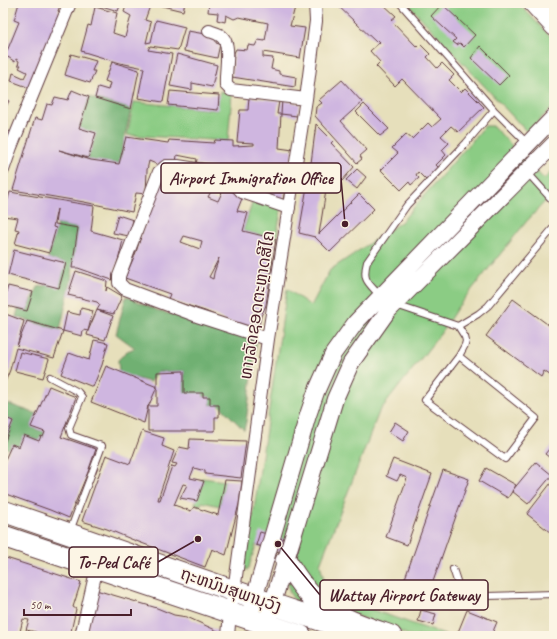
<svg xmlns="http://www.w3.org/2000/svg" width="557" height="639" viewBox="0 0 557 639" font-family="Caveat,'Noto Sans Lao',sans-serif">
	<rect width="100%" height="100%" fill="#fcf5e5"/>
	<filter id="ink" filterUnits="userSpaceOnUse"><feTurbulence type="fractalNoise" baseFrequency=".025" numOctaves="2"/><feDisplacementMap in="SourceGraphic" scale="8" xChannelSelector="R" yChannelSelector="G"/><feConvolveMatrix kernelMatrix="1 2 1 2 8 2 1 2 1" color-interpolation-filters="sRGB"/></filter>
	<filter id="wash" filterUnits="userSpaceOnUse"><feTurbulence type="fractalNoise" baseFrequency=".012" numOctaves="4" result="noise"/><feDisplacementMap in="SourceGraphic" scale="16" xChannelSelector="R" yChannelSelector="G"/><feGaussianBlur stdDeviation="0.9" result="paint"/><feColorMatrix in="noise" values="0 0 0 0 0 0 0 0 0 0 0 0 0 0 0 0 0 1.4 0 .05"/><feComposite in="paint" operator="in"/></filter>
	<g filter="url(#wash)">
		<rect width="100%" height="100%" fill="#e6dfbb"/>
		<path fill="#8bcc84" stroke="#6a7658" d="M407 3H518L554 40V106L527 132Z
			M220 91 232 93 228 141 127 135 134 102 217 110Z
			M485 126H493L544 179 554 169V192L526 222 457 308 441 333 379 412 320 564C324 580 325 590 341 599L448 636H411L347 612 321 591 296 562V557L256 545 248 570 243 569 253 516 287 289 311 306 330 270 401 222Z
			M255 194 282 205 276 239 243 231Z
			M202 478 225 481 220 506 202 502 201 505 195 504 204 481 201 480Z
			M287 580 323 611C302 606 290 605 287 580Z"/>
		<path fill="#70b072" stroke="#5d684e" d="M89 97 131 109 119 164 91 160 71 153 88 158 96 134 79 128Z
			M57 224 78 228 71 282 60 330 16 317 18 309 27 311 38 287 50 285 59 287 65 263 48 259Z
			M126 296 161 312 197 319 257 337 246 422 244 430 219 405H210V397L184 393V371L157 372 150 382 131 377 119 372 118 360 127 351 135 348 116 334Z
			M3 402 37 414 31 427 45 432 43 437 41 436 39 441 24 435 19 447 12 444 9 449 3 447 13 421 3 417Z"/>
		<g id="blocks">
			<path fill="#cfb6e0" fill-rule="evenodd" d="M19 3H61L58 11 61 13 30 88 11 81 13 73 24 78 27 72 19 68 21 65H18L19 61 16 59 15 62 8 57 3 65V55L5 56 19 22 14 20Z
				M92 3H121L118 11Z
				M127 3H151L145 20 151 22 146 43 151 42 156 20 185 27 178 50 150 46 148 50 172 54 163 102 138 98 144 68 120 63 81 51 88 25 91 26 95 7 117 13 113 33 125 37 131 16 124 12Z
				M159 3H185L183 11 158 5Z
				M209 3H299L298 8 295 7 290 26 305 28 300 58 263 52V57L273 58 271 69 279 71V74L296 77 295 87 232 77 234 53 236 49 247 50 248 45 255 46 258 40 265 41 268 23 239 17 234 19 226 15 225 22 217 20 218 13 208 12Z
				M335 3H382L396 16 391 20 417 47 420 44 430 54 427 57 437 68 442 63 454 75 449 80 461 92 465 88 484 107 458 132 451 126 441 136 449 143 442 150 446 155 436 165 440 169 427 181 418 172 416 175 419 178 411 185 409 182 401 190 381 170 398 153 392 148 406 134 412 139 428 123 432 127 441 119 402 79 395 86 376 66 380 62 370 51 380 42 378 40 376 42Z
				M442 4 475 35 464 47 460 43 457 45 453 42 456 39 431 16Z
				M188 31 216 36V43L220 44 217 58 184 51Z
				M480 46 509 75 499 85 471 58Z
				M71 54 96 61 92 71H95L90 83 65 75Z
				M177 54 217 65 212 87 192 83V90L170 86Z
				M112 62 139 70 131 109 95 98 98 87 108 90 110 83 105 81Z
				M342 80 362 102 341 121 367 150 360 156 362 159 357 163 315 116 316 107 322 103 319 100Z
				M72 90 89 97 79 128 96 133 88 158 59 150 91 160 119 164 126 137 168 143 169 140 214 143 215 140 233 141V146L254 145V143L237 142 240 110H248L249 97 279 101 277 114H281L282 100 300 104 297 116 281 114 279 148 293 150 282 205 251 192 254 179 230 177V170L196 165 197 159 177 155 176 163 161 166 149 161 147 170 146 194 136 193 132 212 84 202 13 190 35 118 42 120 47 104 52 105 55 97 68 100Z
				M170 91 219 95 218 110 168 105Z
				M3 98 9 101 3 112Z
				M364 104 389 129 380 136 356 112Z
				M316 124 333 141 331 143 354 167 342 181 329 169 328 175 310 171Z
				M3 129 14 133 3 160Z
				M357 169 366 177 357 189 346 180Z
				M165 170 196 173 217 180 208 197 218 201 224 188 243 196 237 211 248 213 243 231 276 239 266 305 261 316 258 330 225 321 217 316 205 311 168 299 170 294 125 278 136 252 149 211ZM184 236 202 241 200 249 181 242ZM219 258 214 273 213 279 209 277Z
				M309 175 328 178 319 234 359 194 374 209 330 252 315 237 299 233Z
				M10 192 94 206 91 231 123 240 119 257 112 280 78 268H72L78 228 55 224 57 209 53 227 56 228 49 253 15 244 19 230 15 229 18 218 3 216Z
				M118 215 133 220 129 236 113 233Z
				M14 250 66 263 59 288 8 275Z
				M76 271 107 281 106 291 107 287 122 296 114 314 97 310 113 316 105 340 87 335 88 331 83 330 82 336 63 331 67 312 80 315 81 308 93 311 88 331 97 310 100 305 97 302 68 295Z
				M8 286 33 292 27 311 3 305V296L5 297Z
				M513 299 554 329V378L544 371 541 377 486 336Z
				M3 313 24 321 17 346 27 321 63 331 54 358 16 348 10 370 3 387Z
				M94 340 108 343 102 365 93 387 61 374 69 353 89 360Z
				M20 352 49 359 43 378 15 371Z
				M106 366 157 387V372L184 371V393H203V397H210V405H219V417H215V431H148V406L144 423 91 402ZM157 387V406H148L149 405Z
				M49 386 76 397 61 437 96 449 88 472 69 518 50 510 3 493V464L12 444 19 447 24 435 39 441 41 436 43 437 45 432 31 427Z
				M3 417 13 421 3 446Z
				M395 422 409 431 403 441 389 432Z
				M142 431 164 438 162 446 174 451 159 496 158 500H160L172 466 175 467 177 464 172 463 179 447 189 449 190 439 246 441 241 478 205 474V471L194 468 190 478 204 481 197 501 180 498 187 485 183 484 174 505 191 511 194 507 218 515 225 480 242 481 239 504 226 555 212 549 205 567 131 539 107 529 82 521 106 455 130 464Z
				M554 443V461L545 454Z
				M393 459 432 474 407 545 386 537 407 478 400 475 397 481 386 476Z
				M536 462 552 475 528 504 512 491Z
				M486 468 516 485 508 498 479 481Z
				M443 470 469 479 429 593 403 584Z
				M554 479V529L551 533 527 514Z
				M260 532 300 544 296 557 256 545Z
				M3 557 81 582 73 607 76 609 70 636H35L36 632 26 630 29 620 23 619 19 636H3Z
				M96 590 157 608 174 615 187 617 222 633 221 636H91L86 634Z
				M421 610 436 614 433 625 418 621Z
				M467 610 497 622 491 636H469L458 632Z"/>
		</g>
	</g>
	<g filter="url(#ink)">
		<use href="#blocks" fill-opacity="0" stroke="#613c41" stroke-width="1"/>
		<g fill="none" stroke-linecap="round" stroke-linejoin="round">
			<defs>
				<path id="service" d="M400 3 494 110 528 144
					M527 172 554 202
					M380 296C368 282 362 281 367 262L407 205 466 143 494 110
					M396 305 458 326 465 337 466 341 465 345 459 356 425 400 505 459 536 418 459 356
					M458 326 478 314 488 306 554 227
					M50 377 78 392 82 397 69 428 71 435 102 446 70 531
					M453 569 458 584 472 595 487 596 554 594"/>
				<path id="minor" d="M209 31C215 33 222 34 225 41 230 51 225 72 226 85L231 90 306 99
					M3 170 11 147 70 3
					M268 339 197 316 125 289 119 283V276L159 172 166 166H178L215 172 230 179 242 192 289 208
					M81 636 97 567
					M228 636 230 612 234 591 268 339 306 99 316 21 315 3"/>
				<path id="tertiary" d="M531 3 554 28
					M551 3 554 7
					M251 609 308 415 316 392 333 354 356 322 554 117
					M269 615 335 399 351 363 387 312 554 144"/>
				<path id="trunk" d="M3 511 272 604 368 636
					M3 536 301 636
					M286 561C295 576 309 597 323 606 343 620 368 628 391 636"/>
			</defs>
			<use href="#service" stroke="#613c41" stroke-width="8"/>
			<use href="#minor" stroke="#613c41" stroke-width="14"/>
			<use href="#tertiary" stroke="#613c41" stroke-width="18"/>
			<use href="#trunk" stroke="#613c41" stroke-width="23"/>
			<use href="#service" stroke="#fff" stroke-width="6"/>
			<use href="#minor" stroke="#fff" stroke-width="12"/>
			<use href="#tertiary" stroke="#fff" stroke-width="16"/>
			<use href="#trunk" stroke="#fff" stroke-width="21"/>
		</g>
	</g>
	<g text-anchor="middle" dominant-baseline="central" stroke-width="3" stroke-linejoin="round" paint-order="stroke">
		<g font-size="17" fill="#4a1f2b" stroke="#fcf5e5">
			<text transform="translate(257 305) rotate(-81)">ທາງລັດຊອດຕະຫຼາດສີໄຄ</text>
			<text transform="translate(231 590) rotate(19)">ຖະຫນົນສຸພານຸວົງ</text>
		</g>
	</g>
	<path fill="none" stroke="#4a1f2b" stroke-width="1.5" d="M345 224L341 178M198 539L158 562M278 544L320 595"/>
	<g fill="#4a1f2b" stroke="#fcf5e5" stroke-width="1.5">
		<circle cx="345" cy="224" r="4"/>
		<circle cx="198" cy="539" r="4"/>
		<circle cx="278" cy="544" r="4"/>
	</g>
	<g fill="#fcf5e5" stroke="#4a1f2b" stroke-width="1.5">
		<rect x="161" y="163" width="180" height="30" rx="4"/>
		<rect x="69" y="547" width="89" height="30" rx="4"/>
		<rect x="320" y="580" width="168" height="30" rx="4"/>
	</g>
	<g font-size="18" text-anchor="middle" font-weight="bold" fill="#4a1f2b">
		<text x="251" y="184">Airport Immigration Office</text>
		<text x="113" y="568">To-Ped Café</text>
		<text x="404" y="601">Wattay Airport Gateway</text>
	</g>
	<rect width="557" height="639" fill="none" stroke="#fcf5e5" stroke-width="16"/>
	<path d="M24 609v6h107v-6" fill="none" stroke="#4a1f2b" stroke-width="2"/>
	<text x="30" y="609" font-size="12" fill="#4a1f2b" stroke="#fcf5e5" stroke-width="3" paint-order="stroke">50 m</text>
</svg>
